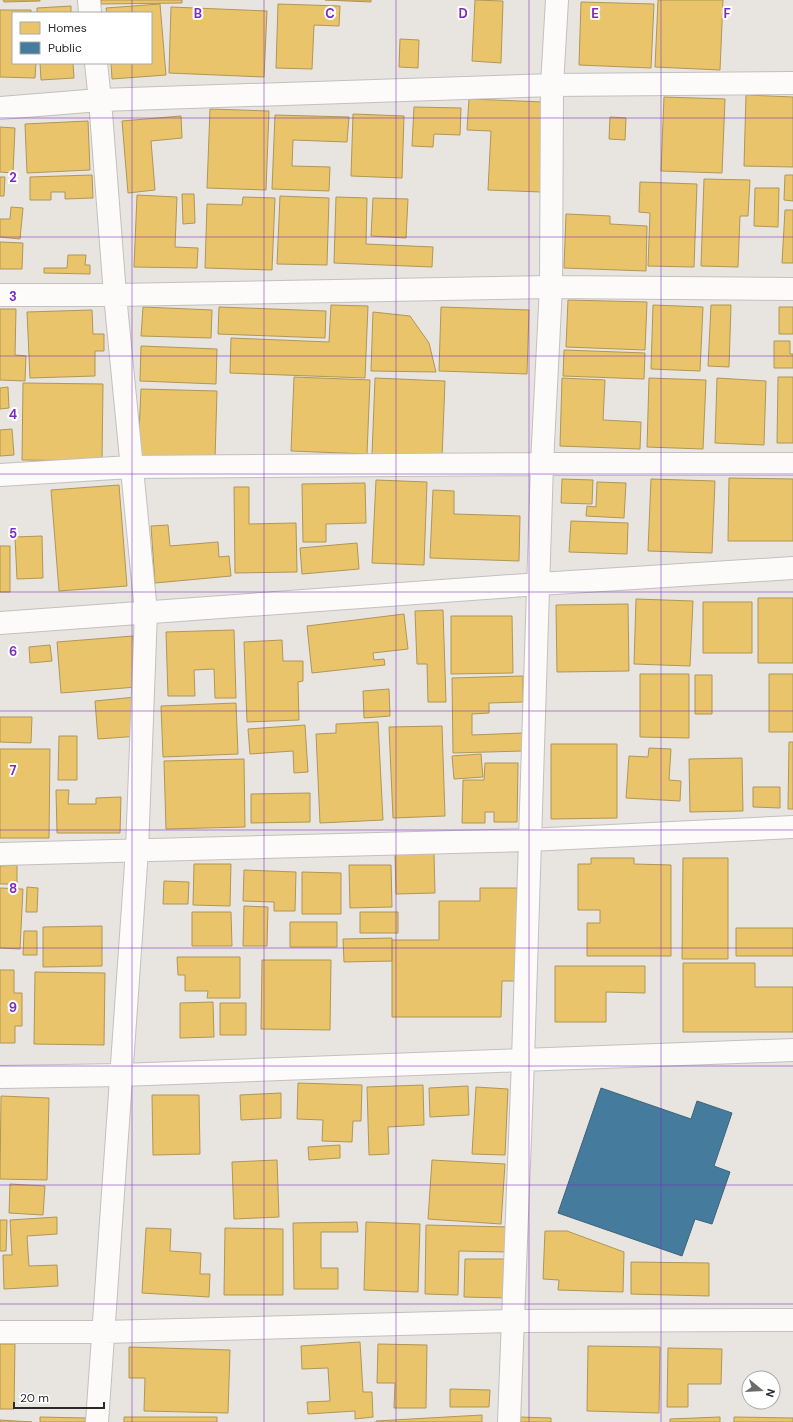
<svg xmlns="http://www.w3.org/2000/svg" width="793" height="1422" viewBox="0 0 793 1422" font-family="'DM Sans',sans-serif">
	<rect width="100%" height="100%" fill="#e8e4df"/>
	<path fill="#e9c46a" stroke="#b09657" d="M3 0H40V1L4 2Z
		M101 0H182V3L101 4Z
		M325 0H371V2Z
		M475 0 503 1 501 63 472 61Z
		M658 0H723L720 70 655 67Z
		M581 2 654 4 651 68 579 65Z
		M160 4 166 75 112 79 111 63H151V13H107L106 8Z
		M278 4 340 6 339 26 314 25 312 69 276 68Z
		M71 6V13H37V8Z
		M171 7 267 11 264 77 169 73Z
		M0 10H31V13H13V63H36L35 78 0 77Z
		M400 39 419 40 418 68 399 67Z
		M40 63H73L74 78 41 80Z
		M746 95 793 97V167L744 166Z
		M664 97 725 99 722 173 661 171Z
		M469 99 544 102 541 192 488 190 491 131 467 130Z
		M414 107 461 108 460 135 434 134 433 147 412 146Z
		M210 109 269 111 266 190 207 188Z
		M353 114 404 116 402 178 351 176Z
		M275 115 349 117 347 142 293 140 292 166 330 167 329 191 272 189Z
		M181 116 182 138 151 141 155 190 128 193 122 121Z
		M610 117 626 118 625 140 609 139Z
		M88 121 90 170 27 173 25 124Z
		M0 127 15 128 13 173 0 172Z
		M92 175 93 198 65 199V192H51V200H30V177Z
		M785 175H793V201L784 200Z
		M0 177H5L4 196H0Z
		M704 179 750 180 748 216H740L738 267 701 266Z
		M640 182 697 184 694 267 648 266 650 213 639 212Z
		M755 188H779L778 227 754 226Z
		M182 194H194L195 223 183 224Z
		M137 195 177 197 175 247 198 248 197 268 134 267Z
		M280 196 329 198 327 265 277 264Z
		M243 197 275 198 272 270 205 268 207 204 242 205Z
		M336 197 367 198 366 244 433 247 432 267 334 263Z
		M373 198 408 199 406 238 371 236Z
		M11 207 23 208 20 239 0 237V219H10Z
		M785 210H793V263H782Z
		M566 214 610 216V224L647 226 646 271 564 268Z
		M0 242 23 243 22 269H0Z
		M68 255H86L85 265H90V274L44 273V268H67Z
		M568 300 647 302 645 350 566 347Z
		M331 305 368 306 365 378 230 373 231 338 329 342Z
		M653 305 703 307 700 371 651 369Z
		M711 305H731L729 367 708 366Z
		M143 307 212 310 211 338 141 336Z
		M219 307 326 311 325 338 218 334Z
		M441 307 529 310 527 374 439 371Z
		M779 307H793V334H779Z
		M0 309H16L15 355 26 356 25 381 0 380Z
		M92 310 93 334H104V351H95V376L30 378 27 312Z
		M373 312 410 316 429 343 436 372 371 371Z
		M774 341H790V354H793V368H774Z
		M141 346 217 349 216 384 140 381Z
		M564 350 645 353 644 379 563 376Z
		M294 377 370 380 367 454 291 451Z
		M778 377H793V443H777Z
		M375 378 445 381 442 458 372 455Z
		M562 378 605 380 603 420 641 422 640 449 560 446Z
		M649 378 706 380 703 449 647 447Z
		M717 378 766 381 764 445 715 443Z
		M23 383 103 384 102 461 22 460Z
		M8 387 9 408 0 409V388Z
		M141 389 217 391 215 459 138 456Z
		M12 429 14 455 0 456V430Z
		M729 478 793 479V541H728Z
		M562 479 593 480 592 504 561 503Z
		M651 479 715 481 712 553 648 551Z
		M376 480 427 482 424 565 372 563Z
		M597 482 626 483 624 518 586 516 587 506 596 507Z
		M365 483 366 523 326 524V542H303L302 484Z
		M119 485 127 586 59 591 51 490Z
		M234 487H249V524L296 523 297 572 235 573Z
		M433 490 454 491V514L520 516 519 561 430 558Z
		M571 521 628 523 627 554 569 552Z
		M168 525 170 546 218 542 219 557 229 556 231 576 155 583 151 526Z
		M42 536 43 578 17 579 15 537Z
		M357 543 359 569 302 574 300 548Z
		M0 546H10V592H0Z
		M758 598H793V663H758Z
		M636 599 693 601 690 666 634 664Z
		M703 602H752V653H703Z
		M628 604 629 671 557 672 556 605Z
		M443 610 446 702H428L427 664H417L415 611Z
		M404 614 408 649 373 653 374 660 384 659 385 665 312 673 307 626Z
		M451 616H512L513 673 451 674Z
		M234 630 236 698H215L214 669 194 670 195 696H168L166 632Z
		M133 636 137 687 61 693 57 642Z
		M282 640 283 661H303V681L298 682 299 720 247 722 244 642Z
		M50 645 52 661 30 663 29 647Z
		M640 674H689V738L640 737Z
		M769 674H793V732H769Z
		M695 675H712V714H695Z
		M523 676V702L489 703V713L472 714V735L523 733V751L453 753 452 678Z
		M389 689 390 716 364 718 363 691Z
		M136 697 139 736 98 739 95 701Z
		M236 703 238 754 163 757 161 706Z
		M0 717H32L31 743 0 742Z
		M378 722 383 820 320 823 316 734 336 733V724Z
		M305 725 308 772 294 773 293 751 250 754 248 729Z
		M442 726 445 816 393 818 389 727Z
		M59 736H77V780H58Z
		M789 742H793V809H788Z
		M551 744H617V818L551 819Z
		M649 748 671 749 669 780 681 781 680 801 626 798 629 756 648 757Z
		M0 749H50L49 838H0Z
		M481 754 483 777 454 779 452 756Z
		M742 758 743 811 690 812 689 759Z
		M244 759 245 827 166 829 164 761Z
		M485 763H518L517 822H494V812H485V823H462L463 780H484Z
		M753 787H780V808L753 807Z
		M56 790H69L68 804H96V798L121 797 120 833H57Z
		M310 793V822L251 823V794Z
		M434 853 435 893 396 894 395 854Z
		M591 858H634V864L671 865V956H587V923H600V910H578V864H591Z
		M683 858H728V959H682Z
		M194 864H231L230 906 193 905Z
		M17 865V884H0V866Z
		M349 865H391L392 907 350 908Z
		M244 870 296 872 295 911H274V902L243 901Z
		M302 872 341 873V914H302Z
		M164 881 189 882 188 904H163Z
		M27 887 38 888 37 912H26Z
		M0 888 23 889 20 949 0 948Z
		M480 888H517L516 981H502L501 1017H392V940H439V901H480Z
		M244 906 268 907 267 946H243Z
		M192 912H231L232 946H192Z
		M360 912H398V933H360Z
		M290 922H337V947H290Z
		M102 926V966L43 967V927Z
		M736 928H793V956H736Z
		M24 931H37V955H23Z
		M392 938V961L344 962 343 939Z
		M177 957H240V998H207L208 991H185V975H178Z
		M262 960H331L330 1030 261 1029Z
		M683 963H755V987H793V1032H683Z
		M555 966H645V993L606 992V1022H555Z
		M0 970H14V993H22V1026H15V1043H0Z
		M35 972 105 973 104 1045 34 1044Z
		M213 1002 214 1037 180 1038V1003Z
		M220 1003H246V1035H220Z
		M298 1083 362 1085 361 1121H353L352 1142 322 1141 323 1120 297 1119Z
		M423 1085 424 1125 388 1127 389 1154 369 1155 367 1087Z
		M468 1086 469 1115 430 1117 429 1088Z
		M476 1087 508 1089 505 1155 472 1154Z
		M281 1093V1118L241 1120 240 1095Z
		M152 1095H199L200 1154 153 1155Z
		M1 1096 49 1098 47 1180 0 1179Z
		M340 1145V1158L309 1160 308 1147Z
		M277 1160 279 1217 234 1219 232 1162Z
		M432 1160 505 1164 501 1224 428 1219Z
		M10 1184 45 1186 43 1215 9 1213Z
		M57 1217V1234L27 1236 29 1266 57 1265 58 1286 4 1289 3 1255H12L10 1220Z
		M0 1220H7L6 1251H0Z
		M357 1222 358 1232H321V1268H338V1289H294L293 1223Z
		M366 1222 420 1224 418 1292 364 1290Z
		M426 1225 509 1227 508 1252 459 1251 458 1295 425 1294Z
		M146 1228 171 1229 170 1251 201 1253 200 1274H210L209 1297 142 1293Z
		M225 1228 283 1229V1295H224Z
		M545 1231H567L624 1252 623 1292 558 1290 559 1280 543 1279Z
		M465 1259H509L508 1298 464 1297Z
		M631 1262 709 1263V1296L631 1294Z
		M360 1342 363 1392H372L373 1417 355 1419V1411L308 1414 307 1402 330 1401 328 1368 302 1369 301 1346Z
		M0 1344H15L14 1409H0Z
		M378 1344 427 1345 426 1408H394L395 1383H377Z
		M588 1346 660 1347 659 1413 587 1411Z
		M129 1347 230 1350 228 1413 144 1411 145 1378H129Z
		M668 1348 722 1349 721 1384H688V1407H667Z
		M450 1389 490 1390 489 1407H450Z
		M482 1415V1422H376V1421Z
		M40 1417 86 1418 85 1422H40Z
		M124 1417H217V1422H124Z
		M519 1417 551 1418V1422H519Z
		M720 1417V1422H670V1419Z
		M734 1417 793 1418V1422H734Z
		M0 1420 32 1422H0Z"/>
	<path fill="#457b9d" stroke="#3d637a" d="M601 1088 691 1119 697 1101 732 1113 714 1166 730 1172 712 1224 695 1219 682 1256 558 1213Z"/>
	<g fill="none" stroke-linecap="round" stroke-linejoin="round">
		<defs>
			<path id="minor" d="M89 0 90 13
				M96 63 100 100 115 295 146 612 137 850 97 1422
				M0 108 100 100 552 85 793 83
				M0 295H115L551 287 793 289
				M0 475 131 467 542 464H793
				M0 623 539 584 793 568
				M0 854 529 840 793 827
				M0 1077 121 1075 793 1050
				M0 1332H104L514 1321 793 1320
				M509 1422 523 1060 542 464 551 287 552 85 557 0"/>
		</defs>
		<use href="#minor" stroke="#c2c0c1" stroke-width="24"/>
		<use href="#minor" stroke="#fcfbfa" stroke-width="22"/>
	</g>
	<path fill="none" stroke="#7b2cbf" stroke-width="1" stroke-opacity="0.55" d="M132 0V13M264 0V1422M396 0V1422M529 0V1422M661 0V1422M132 63V1422M0 118H793M0 237H793M0 356H793M0 474H793M0 592H793M0 711H793M0 830H793M0 948H793M0 1066H793M0 1185H793M0 1304H793"/>
	<g font-size="13" text-anchor="middle" font-weight="bold" fill="#7b2cbf" stroke="#fff" stroke-width="4" stroke-linejoin="round" paint-order="stroke">
		<text x="198" y="18">B</text>
		<text x="330" y="18">C</text>
		<text x="463" y="18">D</text>
		<text x="595" y="18">E</text>
		<text x="727" y="18">F</text>
		<text x="13" y="182">2</text>
		<text x="13" y="301">3</text>
		<text x="13" y="419">4</text>
		<text x="13" y="538">5</text>
		<text x="13" y="656">6</text>
		<text x="13" y="775">7</text>
		<text x="13" y="893">8</text>
		<text x="13" y="1012">9</text>
	</g>
	<rect x="12" y="12" width="140" height="52" fill="#ffffff" stroke="#aaaaaa"/>
	<rect x="20" y="22" width="20" height="12" fill="#e9c46a" stroke="#aaaaaa"/>
	<text x="48" y="32" font-size="12" fill="#2a2a2a">Homes</text>
	<rect x="20" y="42" width="20" height="12" fill="#457b9d" stroke="#aaaaaa"/>
	<text x="48" y="52" font-size="12" fill="#2a2a2a">Public</text>
	<g transform="translate(761 1390) rotate(108)"><circle r="19" fill="#ffffff" stroke="#aaaaaa"/>
	<path d="M0-3L7 15L0 10L-7 15Z" fill="#6c6b69"/>
	<text y="-6" font-size="11" font-weight="bold" text-anchor="middle" fill="#2a2a2a">N</text>
	</g>
	<path d="M14 1402v6h90v-6" fill="none" stroke="#2a2a2a" stroke-width="2"/>
	<text x="20" y="1402" font-size="12" fill="#2a2a2a" stroke="#ffffff" stroke-width="3" paint-order="stroke">20 m</text>
</svg>
